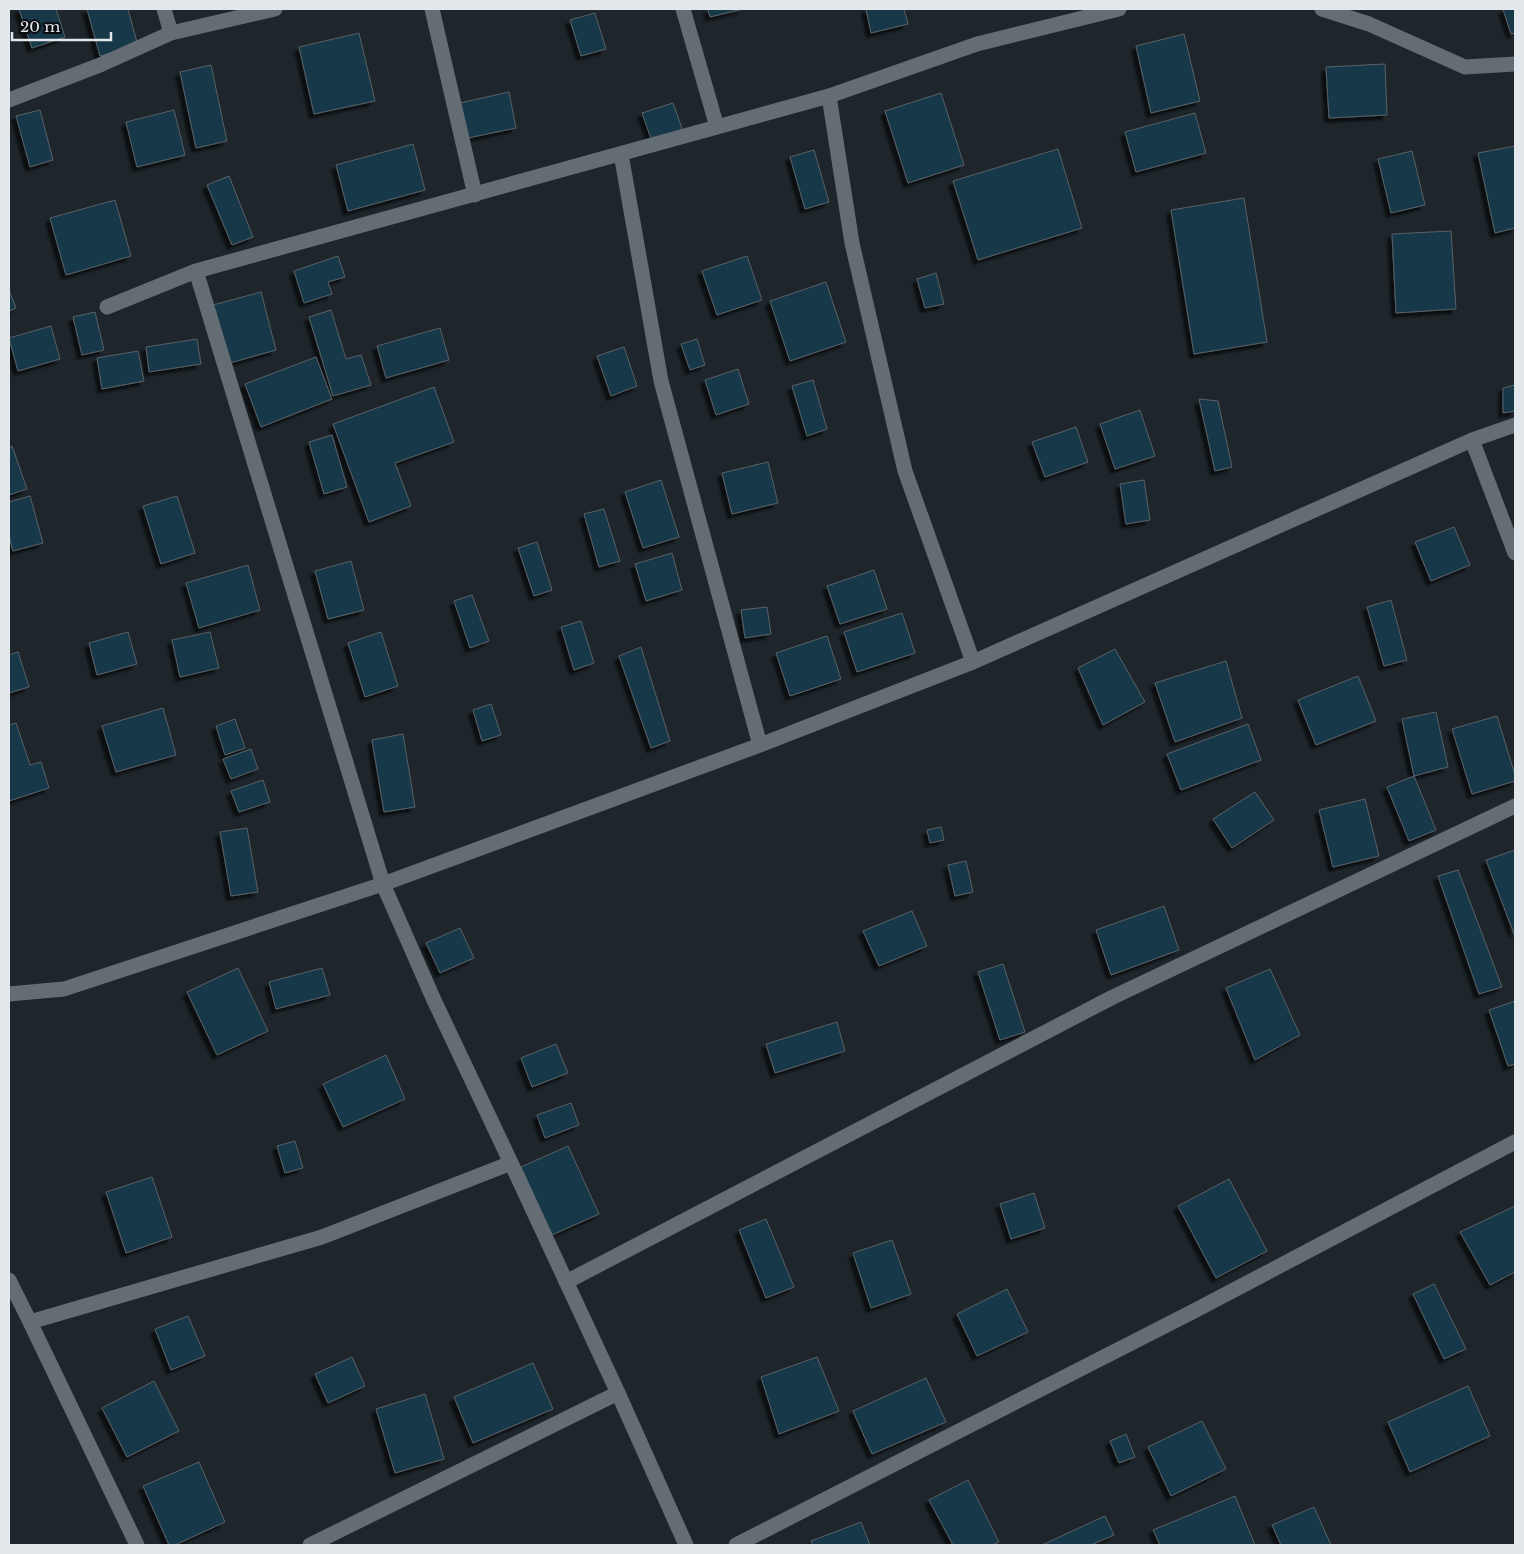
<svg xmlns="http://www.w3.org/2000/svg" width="1524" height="1554" viewBox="0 0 1524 1554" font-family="'Libre Baskerville',serif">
	<defs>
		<filter id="shadow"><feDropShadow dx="-4.5" dy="4.5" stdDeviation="1" flood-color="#0009"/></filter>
	</defs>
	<rect width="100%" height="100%" fill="#1e262b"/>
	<path fill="#19384a" stroke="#586166" filter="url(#shadow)" d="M19 9H56L65 37 32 48Z
		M87 9H128L138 46 100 56Z
		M708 9H743L710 17Z
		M866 9H904L908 24 871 33Z
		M1503 9H1515V33L1511 34Z
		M595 13 606 49 581 56 570 20Z
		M359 33 375 101 314 114 299 47Z
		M1184 34 1200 101 1151 113 1136 46Z
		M1385 64 1387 115 1329 118 1326 67Z
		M211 65 227 141 196 148 180 72Z
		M509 92 516 128 468 138 460 103Z
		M941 93 964 165 908 183 885 111Z
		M673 103 684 134 653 144 642 113Z
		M40 110 53 160 30 167 16 116Z
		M174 110 185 155 137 167 126 122Z
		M1195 113 1206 153 1136 172 1125 132Z
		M413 144 425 190 348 211 336 165Z
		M1515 146V228L1495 233 1478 153Z
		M1058 149 1082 228 978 260 953 181Z
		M814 150 829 202 805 209 790 157Z
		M1412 151 1425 205 1391 213 1378 159Z
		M229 176 253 237 232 245 207 185Z
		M1244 198 1267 342 1194 354 1171 210Z
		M115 200 131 256 66 275 50 218Z
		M1451 231 1456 309 1396 313 1392 234Z
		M338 256 345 277 328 282 332 294 304 303 294 271Z
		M747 256 762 300 717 315 702 271Z
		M936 273 944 304 925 308 917 279Z
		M826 282 846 342 790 361 770 301Z
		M9 290 16 308 9 311Z
		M261 292 276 350 230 363 213 305Z
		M331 310 346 359 361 355 371 385 333 396 309 317Z
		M95 312 104 350 82 355 73 317Z
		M51 326 60 359 18 371 9 338Z
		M440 328 449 360 386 378 377 346Z
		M197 339 201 364 149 372 146 347Z
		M697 339 705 365 690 370 681 344Z
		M624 347 637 386 611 396 597 356Z
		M138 351 144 381 102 389 97 358Z
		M316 357 332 399 261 427 245 384Z
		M738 369 749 404 716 415 705 380Z
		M813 380 827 429 807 436 792 386Z
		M1515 385V411L1503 413V388Z
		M434 387 454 442 395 463 411 506 369 522 333 424Z
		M1199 399 1218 401 1232 467 1215 471Z
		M1140 410 1155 456 1115 469 1100 424Z
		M1076 427 1088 462 1045 477 1032 442Z
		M332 435 347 487 324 494 309 442Z
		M12 446 27 489 9 495V448Z
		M768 462 778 503 732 514 722 473Z
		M661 480 679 537 643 548 625 492Z
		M1144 480 1150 520 1126 524 1120 484Z
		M30 496 43 543 13 551 9 535V502Z
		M177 496 195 553 161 564 143 506Z
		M604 509 620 561 599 567 584 514Z
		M1454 527 1470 565 1431 581 1415 542Z
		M537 542 552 590 534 596 518 548Z
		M672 553 682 590 646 601 635 564Z
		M351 561 364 610 328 619 315 571Z
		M248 565 260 610 199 628 186 583Z
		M874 570 887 609 840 624 827 586Z
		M472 595 489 641 470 648 454 601Z
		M1391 600 1407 660 1384 666 1367 607Z
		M767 607 771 634 745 638 741 610Z
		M902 613 915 653 857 672 844 632Z
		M581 621 594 663 574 670 561 627Z
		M128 632 137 664 97 675 89 643Z
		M210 632 219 668 180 677 172 640Z
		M381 632 398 686 365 697 348 643Z
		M827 636 841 679 790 696 776 653Z
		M641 647 670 741 651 748 619 656Z
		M1115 649 1145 702 1103 725 1078 668Z
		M18 652 29 687 9 693V655Z
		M1226 661 1242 718 1175 742 1155 683Z
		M1358 676 1376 721 1316 745 1298 700Z
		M491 704 501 735 482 741 473 710Z
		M163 708 176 755 116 772 102 726Z
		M1436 712 1448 767 1414 776 1402 719Z
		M1497 716 1515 775V781L1472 794 1452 729Z
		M235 719 245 748 225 755 216 726Z
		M16 723 30 765 41 762 49 788 9 801V725Z
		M1248 724 1261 760 1181 790 1167 754Z
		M403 734 415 807 384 812 372 740Z
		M251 749 258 769 231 779 223 759Z
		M1414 776 1436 830 1409 841 1387 787Z
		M263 780 270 802 239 812 231 791Z
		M1255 792 1274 820 1232 848 1213 819Z
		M1365 799 1379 856 1333 867 1319 810Z
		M941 827 944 840 930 843 927 830Z
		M247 828 258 892 231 896 220 832Z
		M1515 850V933L1514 934 1486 860Z
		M966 861 973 892 955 896 948 865Z
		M1458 870 1502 987 1479 994 1438 876Z
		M1164 906 1179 950 1111 975 1096 930Z
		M912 911 927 946 879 966 863 931Z
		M460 928 474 958 440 973 426 943Z
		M1003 964 1025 1032 1000 1040 978 972Z
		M238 968 268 1031 217 1055 187 992Z
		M322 968 330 995 276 1009 269 982Z
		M1270 969 1300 1035 1255 1060 1226 988Z
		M1515 1001V1064L1508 1066 1489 1010Z
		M837 1022 845 1051 775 1073 766 1044Z
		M556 1044 568 1073 532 1087 521 1058Z
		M386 1055 405 1099 343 1127 323 1084Z
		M571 1103 579 1125 545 1138 537 1115Z
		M295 1141 303 1168 285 1173 277 1146Z
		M568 1146 599 1214 552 1235 521 1167Z
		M152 1177 172 1237 126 1253 106 1192Z
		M1229 1179 1267 1251 1216 1278 1178 1206Z
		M1034 1193 1045 1228 1011 1239 1000 1204Z
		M1515 1206V1272L1490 1285 1460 1232Z
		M766 1219 794 1287 766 1298 739 1230Z
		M892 1240 911 1294 871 1308 853 1253Z
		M1434 1284 1466 1349 1444 1359 1413 1294Z
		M1007 1289 1028 1332 977 1356 957 1314Z
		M188 1316 205 1356 171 1370 155 1329Z
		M352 1357 365 1386 328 1403 315 1374Z
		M817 1357 839 1411 779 1434 761 1377Z
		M533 1363 553 1409 473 1443 454 1397Z
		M926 1378 946 1422 872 1454 853 1411Z
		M154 1381 179 1431 127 1457 102 1408Z
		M1468 1386 1490 1436 1410 1472 1388 1422Z
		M425 1394 444 1459 395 1473 376 1409Z
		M1202 1421 1226 1469 1171 1496 1148 1447Z
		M1126 1434 1135 1457 1119 1463 1110 1441Z
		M199 1462 225 1522 175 1545H169L143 1486Z
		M968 1480 999 1542 992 1545H953L929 1500Z
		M1235 1496 1255 1545H1160L1153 1530Z
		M1314 1507 1331 1545H1281L1272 1525Z
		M1105 1516 1114 1535 1091 1545H1042Z
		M861 1522 870 1545H813L811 1541Z"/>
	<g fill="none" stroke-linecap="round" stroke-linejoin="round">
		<path stroke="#646d73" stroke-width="15" d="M164 9 171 33
			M432 9 475 195
			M683 9 717 127
			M1322 9 1369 24 1465 67 1515 64
			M829 96 852 243 905 471 973 662
			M9 100 100 65 171 33 275 9
			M621 154 661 381 760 745
			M196 271 383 884 433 998 511 1163
			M107 307 196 271 829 96 977 44 1119 9
			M1472 440 1515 553
			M9 994 64 989 383 884 760 745 973 662 1472 440 1515 425
			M9 1280 30 1322 322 1237 511 1163 618 1393 686 1545
			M566 1282 1113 997 1515 806
			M30 1322 137 1545
			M310 1545 618 1393
			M736 1545 1194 1311 1515 1142"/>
	</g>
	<rect width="1524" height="1554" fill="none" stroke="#e3e8ec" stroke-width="20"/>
	<path d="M12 32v8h99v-8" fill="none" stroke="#e3e8ec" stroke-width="2.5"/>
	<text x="20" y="32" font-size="15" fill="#e3e8ec" stroke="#0b0e11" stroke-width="4" paint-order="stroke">20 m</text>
</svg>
